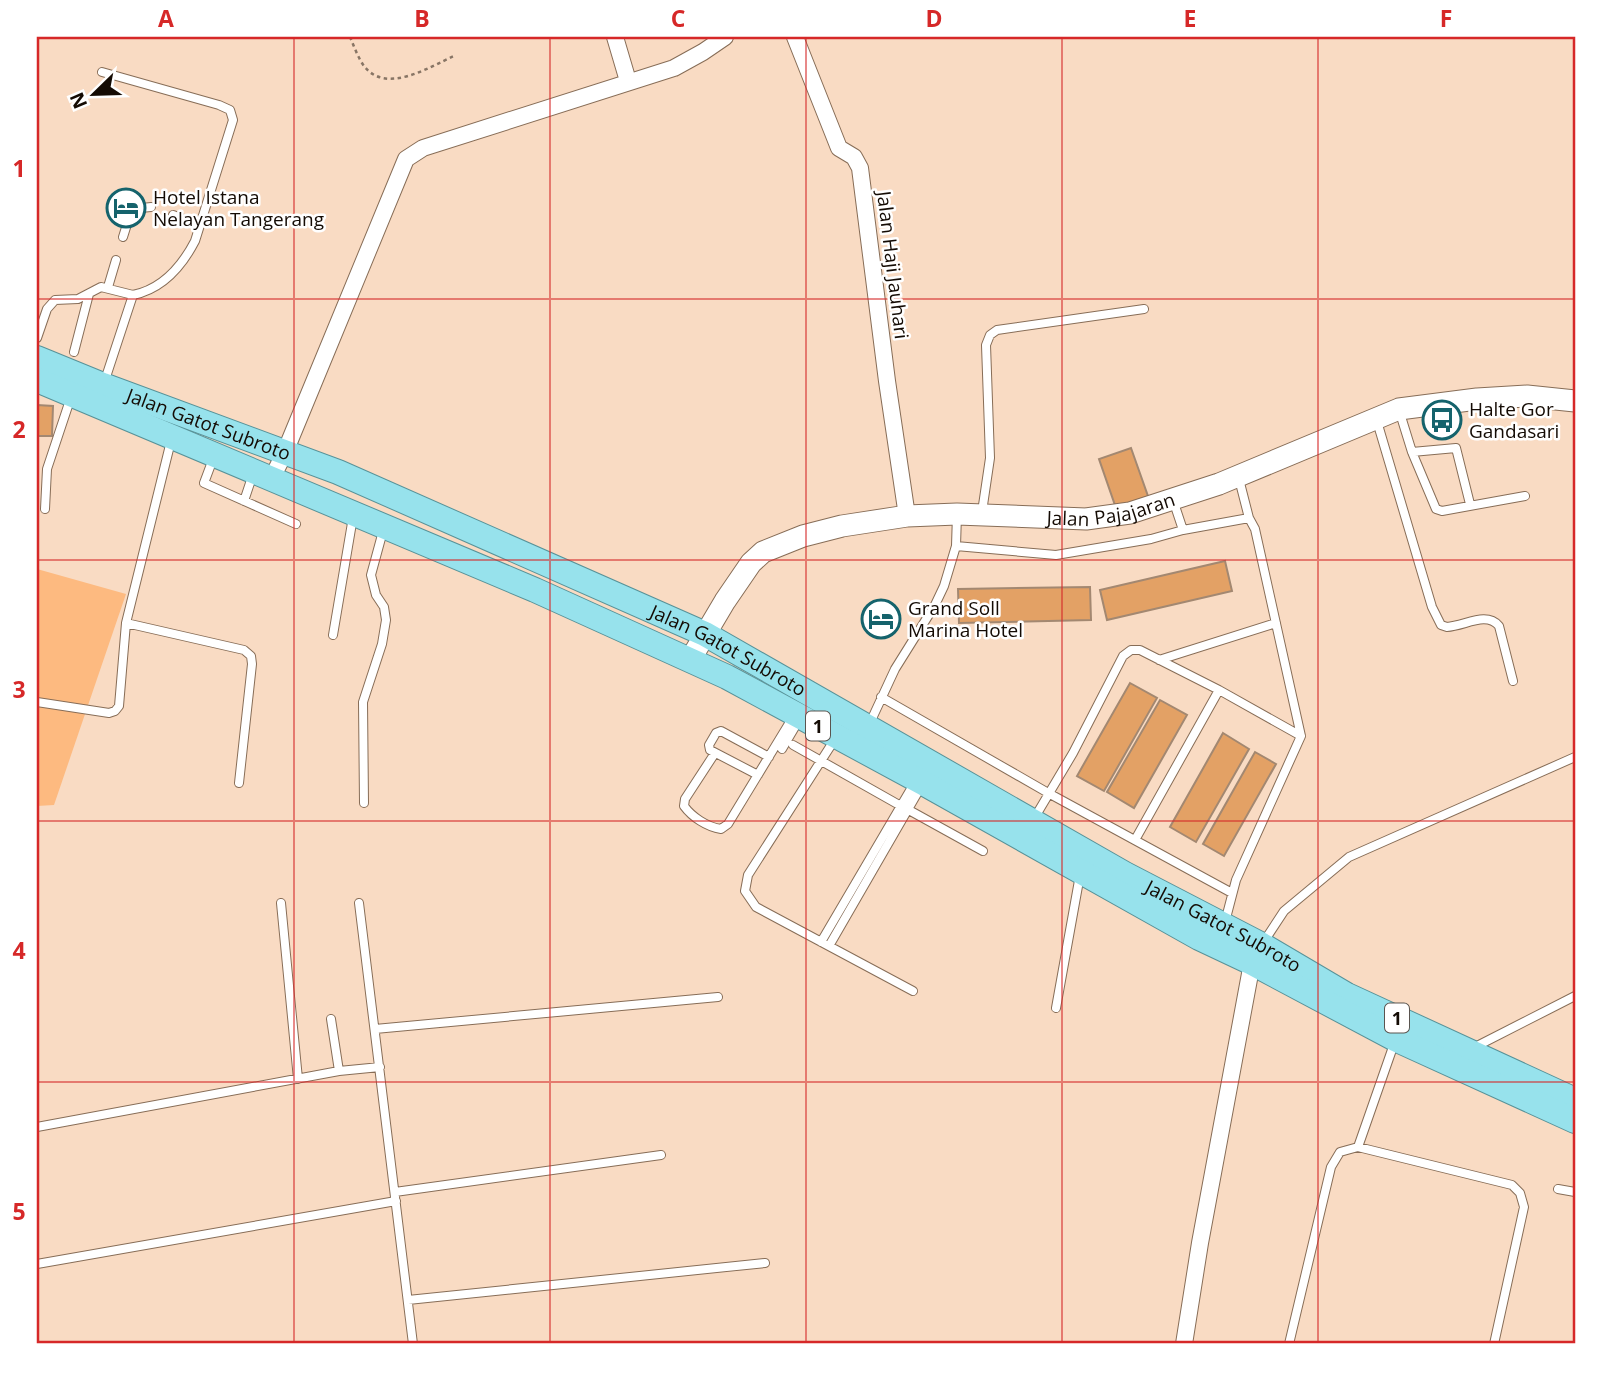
<svg xmlns="http://www.w3.org/2000/svg" width="1612" height="1381" viewBox="0 0 1612 1381" font-family="'Open Sans',sans-serif">
	<rect width="100%" height="100%" fill="#f9dbc3"/>
	<path fill="#fdba80" d="M37 569 126 594 54 805 37 806Z"/>
	<path fill="#e3a165" stroke="#a38871" stroke-width="2" d="M37 405 53 406 52 436H37Z
		M1131 448 1149 499 1117 511 1099 459Z
		M1225 561 1232 591 1107 620 1100 590Z
		M1090 587 1091 620 959 623 958 589Z
		M1130 683 1157 698 1104 791 1077 776Z
		M1160 700 1187 715 1134 808 1107 792Z
		M1223 733 1249 749 1196 842 1170 827Z
		M1255 752 1276 764 1224 856 1203 844Z"/>
	<g fill="none" stroke-linecap="round" stroke-linejoin="round">
		<defs>
			<path id="service" d="M102 72 219 105 230 110 233 120 195 241C182 266 162 289 133 295L104 383
				M173 215 199 225
				M123 237C129 219 129 208 151 207
				M108 287 116 260
				M37 338 47 309 55 300 78 299 101 287 133 295
				M74 352 89 294
				M1399 410 1412 452 1436 509 1442 511 1525 496
				M1376 418 1432 607 1441 625 1447 627C1465 626 1486 611 1499 626L1513 681
				M171 441 126 623 244 650 251 656 252 664 239 783
				M1412 452 1456 448 1470 504
				M213 459 204 483 296 524
				M1173 500 1183 530
				M244 501 253 474
				M45 509 47 469 71 397
				M982 512 990 458 986 345 990 335 997 330 1144 309
				M956 546 1056 555 1151 539 1183 530 1249 518
				M333 635 353 517
				M1159 660 1276 623
				M881 697 1050 794 1232 893
				M37 702 109 713 115 711 119 706 126 623
				M869 725 895 669 935 605 944 586 956 546 957 514
				M835 739 748 875 745 891 756 907 913 991
				M793 745 901 806
				M782 749 799 720
				M715 753 685 799 684 806C692 817 707 827 721 829L728 824 793 717
				M758 775 710 750 709 745 716 733 721 731 769 757
				M364 803 363 702 382 644 386 620 384 607 376 595 371 575 383 531
				M907 809 983 851
				M1035 817 1073 753 1123 656 1131 650H1140L1219 690 1301 736
				M1135 840 1219 690
				M281 903 298 1079
				M359 903 413 1344
				M1225 922 1236 880 1301 736 1255 529 1249 518 1239 479
				M821 942 915 782
				M1263 943 1284 911 1349 857 1575 757
				M829 946 922 785
				M1056 1008 1080 875
				M331 1019 339 1071
				M375 1029 718 997
				M1475 1047 1575 996
				M37 1127 339 1071 380 1067
				M1358 1147 1394 1044
				M1558 1189 1575 1192
				M395 1192 661 1155
				M37 1264 396 1201
				M408 1300 765 1263
				M1289 1344 1331 1167 1340 1152 1358 1147 1512 1185 1520 1193 1524 1207 1494 1344"/>
			<path id="minor" d="M615 37 628 81
				M795 37 839 148 854 157 860 168 887 381 907 516
				M271 480 285 452 406 159 423 148 674 68 703 52 725 37
				M1184 1344 1200 1243 1252 963"/>
			<g id="secondary">
				<path id="s1" d="M690 660 725 601 751 563 763 552 803 536 842 526 907 516 957 514 1086 519 1130 513 1219 484 1399 409 1477 399 1527 396 1575 401"/>
			</g>
			<g id="trunk">
				<path id="s2" d="M37 358 103 385 338 472 705 634 1125 874 1262 945 1347 995 1575 1100"/>
				<path d="M37 380 535 590 727 677 923 783 1199 938 1252 963 1395 1039 1575 1121"/>
			</g>
		</defs>
		<use href="#service" stroke="#876d57" stroke-width="10"/>
		<use href="#minor" stroke="#876d57" stroke-width="18"/>
		<use href="#secondary" stroke="#876d57" stroke-width="23"/>
		<use href="#trunk" stroke="#589298" stroke-width="26"/>
		<path stroke="#887565" stroke-width="2.5" stroke-dasharray="3.5 3.5" stroke-linecap="butt" d="M350 37C354 46 358 58 364 66 386 95 429 67 454 56"/>
		<use href="#service" stroke="#fff" stroke-width="8"/>
		<use href="#minor" stroke="#fff" stroke-width="16"/>
		<use href="#secondary" stroke="#fff" stroke-width="21"/>
		<use href="#trunk" stroke="#97e2ec" stroke-width="24"/>
	</g>
	<path fill="none" stroke="#d62828" stroke-width="2" stroke-opacity="0.55" d="M294 37V1344M550 37V1344M806 37V1344M1062 37V1344M1318 37V1344M37 299H1575M37 560H1575M37 821H1575M37 1082H1575"/>
	<defs>
		<symbol id="hotel-ring" viewBox="-11 -11 22 22"><circle r="9.5" fill="#fff" stroke="#15636c" stroke-width="1.5"/><path d="M-6-4.5h1.5V1H6V5H4.5V3h-9V5H-6ZM-4 0a1.8 1.8 0 1 1 3.6 0ZM.5 0V-2.5h3Q6-2.5 6 0Z" fill="#15636c"/></symbol>
		<symbol id="bus-ring" viewBox="-11 -11 22 22"><circle r="9.5" fill="#fff" stroke="#15636c" stroke-width="1.5"/><path d="M-5-6H5V4H4V6H2V4H-2V6H-4V4H-5ZM-3.5-4V0h7V-4ZM-3.5 1.2v1.5H-2V1.2ZM2 1.2v1.5H3.5V1.2Z" fill="#15636c"/></symbol>
	</defs>
	<g fill-rule="evenodd">
		<use href="#hotel-ring" x="104" y="186" width="44" height="44"/>
		<use href="#bus-ring" x="1420" y="398" width="44" height="44"/>
		<use href="#hotel-ring" x="859" y="597" width="44" height="44"/>
	</g>
	<g text-anchor="middle" dominant-baseline="central" stroke-width="5" stroke-linejoin="round" paint-order="stroke">
		<g fill="#fff" stroke="#5a544f" stroke-width="2">
			<rect x="806" y="711.5" width="24" height="29" rx="5"/>
			<rect x="1385" y="1003.5" width="24" height="29" rx="5"/>
		</g>
		<g font-size="18" font-weight="bold" fill="#140b04">
			<text x="818" y="726">1</text>
			<text x="1397" y="1018">1</text>
		</g>
		<g font-size="19" fill="#140b04" stroke="#fff" text-anchor="start">
			<text x="153" y="197">Hotel Istana<tspan x="153" dy="22">Nelayan Tangerang</tspan></text>
			<text x="1469" y="409">Halte Gor<tspan x="1469" dy="22">Gandasari</tspan></text>
			<text x="908" y="608">Grand Soll<tspan x="908" dy="22">Marina Hotel</tspan></text>
		</g>
		<g font-size="19" fill="#140b04" stroke="#fff">
			<text transform="translate(893 265) rotate(83)">Jalan Haji Jauhari</text>
			<text stroke="none"><textPath href="#s2" startOffset="184">Jalan Gatot Subroto</textPath></text>
			<text stroke="none"><textPath href="#s1" startOffset="485">Jalan Pajajaran</textPath></text>
			<text stroke="none"><textPath href="#s2" startOffset="751">Jalan Gatot Subroto</textPath></text>
			<text stroke="none"><textPath href="#s2" startOffset="1318">Jalan Gatot Subroto</textPath></text>
		</g>
	</g>
	<rect width="1612" height="1381" fill="none" stroke="#ffffff" stroke-width="77"/>
	<g transform="translate(94 94) rotate(247)" stroke="#ffffff" stroke-width="5" paint-order="stroke">
	<path d="M0-5L12 26L0 18L-12 26Z" fill="#140b04"/>
	<text y="-10" font-size="19" font-weight="bold" text-anchor="middle" fill="#140b04">N</text>
	</g>
	<rect x="38" y="38" width="1536" height="1304" fill="none" stroke="#d62828" stroke-width="2.5"/>
	<g font-size="23" text-anchor="middle" font-weight="bold" fill="#d62828">
		<text x="166" y="27">A</text>
		<text x="422" y="27">B</text>
		<text x="678" y="27">C</text>
		<text x="934" y="27">D</text>
		<text x="1190" y="27">E</text>
		<text x="1446" y="27">F</text>
		<text x="19" y="177">1</text>
		<text x="19" y="438">2</text>
		<text x="19" y="698">3</text>
		<text x="19" y="959">4</text>
		<text x="19" y="1220">5</text>
	</g>
</svg>
